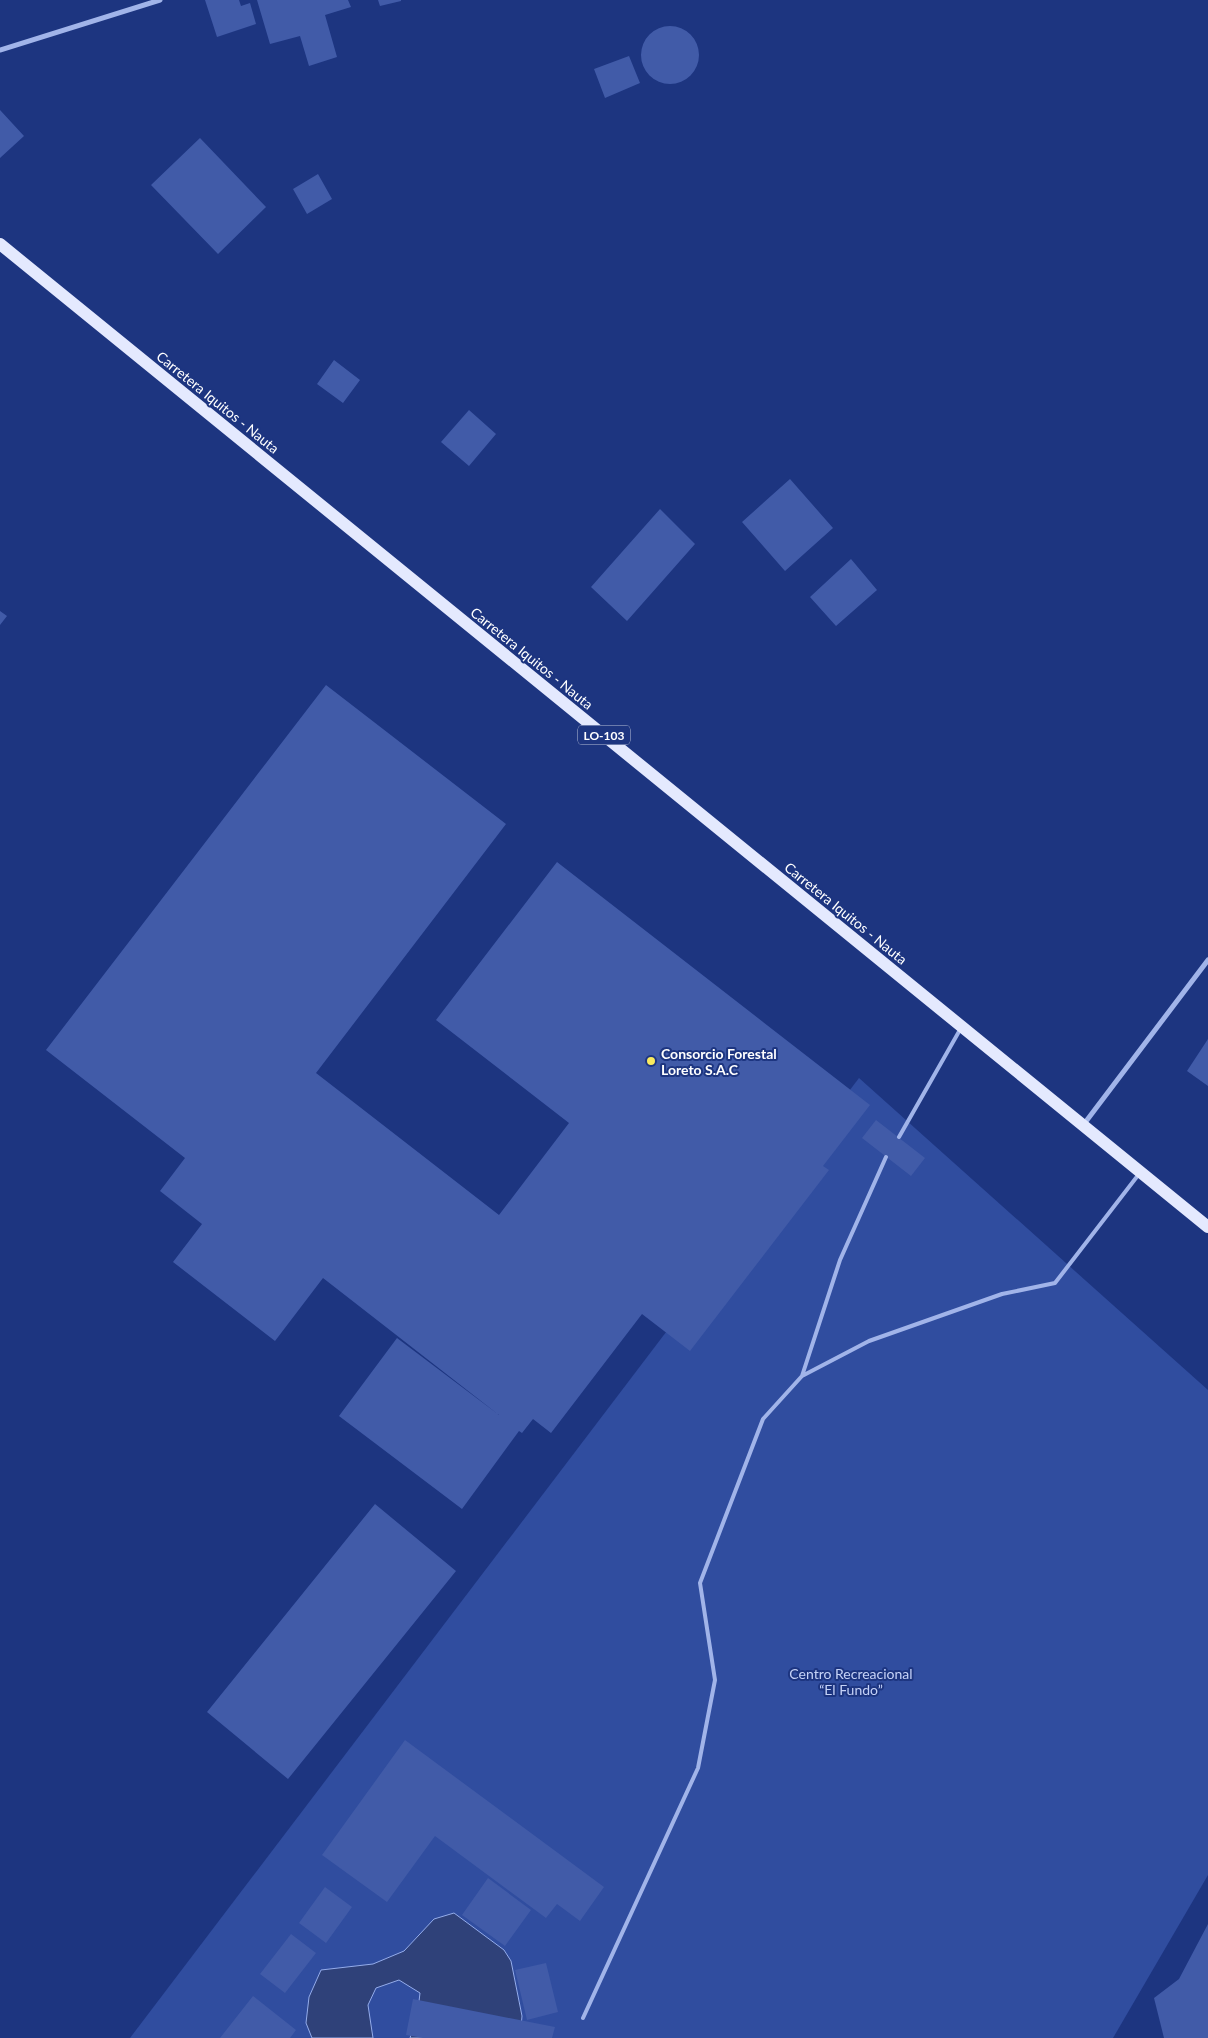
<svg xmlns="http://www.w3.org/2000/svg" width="1208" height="2038" viewBox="0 0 1208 2038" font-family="Lato,sans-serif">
	<rect width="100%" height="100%" fill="#1d3580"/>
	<path fill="#304d9f" d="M859 1078 1208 1390V1875L1113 2038H130Z"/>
	<path fill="#2f4179" stroke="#94aceb" d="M454 1913 504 1950 511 1961 522 2016 520 2038H410L417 2018 420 1993 399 1980 376 1988 368 2005 373 2038H312L306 2023 309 1997 321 1970 373 1964 404 1951 434 1919Z"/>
	<path fill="#415ba8" d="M205 0H239L241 6 250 3 256 24 217 37Z
		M257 0H348L351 7 325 15 337 57 309 66 300 36 270 44Z
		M378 0H401V1L380 6Z
		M641 55a29 29 0 1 1 58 0a29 29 0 1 1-58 0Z
		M629 56 640 83 605 98 594 69Z
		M0 110 24 136 0 158Z
		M200 138 266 207 218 254 151 185Z
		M318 174 332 199 307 214 293 189Z
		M334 360 360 380 343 403 317 384Z
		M469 410 496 434 469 466 441 442Z
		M790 479 833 528 785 571 742 522Z
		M660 509 695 544 627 621 591 587Z
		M851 559 877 590 836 626 810 597Z
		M0 611 7 616 0 625Z
		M326 685 506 824 316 1073 499 1215 569 1123 436 1020 557 862 870 1105 823 1166 829 1170 690 1351 642 1314 551 1433 533 1419 522 1433 519 1431 462 1509 339 1416 397 1338 499 1415 323 1278 275 1341 173 1262 202 1224 160 1191 185 1158 46 1050Z
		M1208 1039V1086L1187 1071Z
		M876 1120 925 1158 911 1176 862 1138Z
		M375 1504 456 1571 288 1779 207 1712Z
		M405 1740 604 1887 580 1921 557 1904 546 1918 435 1836 387 1902 322 1855Z
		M488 1878 531 1910 505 1946 462 1915Z
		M325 1887 352 1907 326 1943 299 1923Z
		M1208 1924V2038H1164L1154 1998 1179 1979Z
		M291 1934 316 1953 285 1993 260 1974Z
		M546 1963 558 2012 527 2020 515 1970Z
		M253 1996 296 2030 290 2038H220Z
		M413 1999 555 2027 552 2038H423L406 2035Z"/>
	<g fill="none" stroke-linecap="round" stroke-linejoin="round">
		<path stroke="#a1b4e9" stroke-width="4" d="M899 1137 961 1028
			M802 1376 840 1260 886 1157
			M583 2018 698 1768 715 1680 700 1583 763 1419 802 1376 869 1341 1002 1294 1055 1283 1139 1174"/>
		<path stroke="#a1b4e9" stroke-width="5" d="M0 50 160 0
			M1084 1124 1208 960"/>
		<path stroke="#e4e9fe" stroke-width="12" d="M0 244 1208 1227"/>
	</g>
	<circle fill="#f9ea5f" stroke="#1d3580" stroke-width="2" cx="651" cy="1061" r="5"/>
	<g text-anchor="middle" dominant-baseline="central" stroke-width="4" stroke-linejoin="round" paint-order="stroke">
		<rect fill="#1d3580" stroke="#bbc2d9" stroke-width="1" x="578" y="725.5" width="52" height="19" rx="4"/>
		<g font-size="12" font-weight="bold" fill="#fff">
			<text x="604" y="735">LO-103</text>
		</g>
		<g font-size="14" fill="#fff" stroke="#1d3580">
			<text transform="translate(218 402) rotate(39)">Carretera Iquitos - Nauta</text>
			<text transform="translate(532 658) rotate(39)">Carretera Iquitos - Nauta</text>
			<text transform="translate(846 913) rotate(39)">Carretera Iquitos - Nauta</text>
		</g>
		<g font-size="14" font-weight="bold" fill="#fff" stroke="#1d3580" text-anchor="start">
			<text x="661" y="1053">Consorcio Forestal<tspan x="661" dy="16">Loreto S.A.C</tspan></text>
		</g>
		<g font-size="14" fill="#c5d2f7" stroke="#1d3580">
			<text x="851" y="1673">Centro Recreacional<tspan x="851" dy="16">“El Fundo”</tspan></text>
		</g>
	</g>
</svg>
